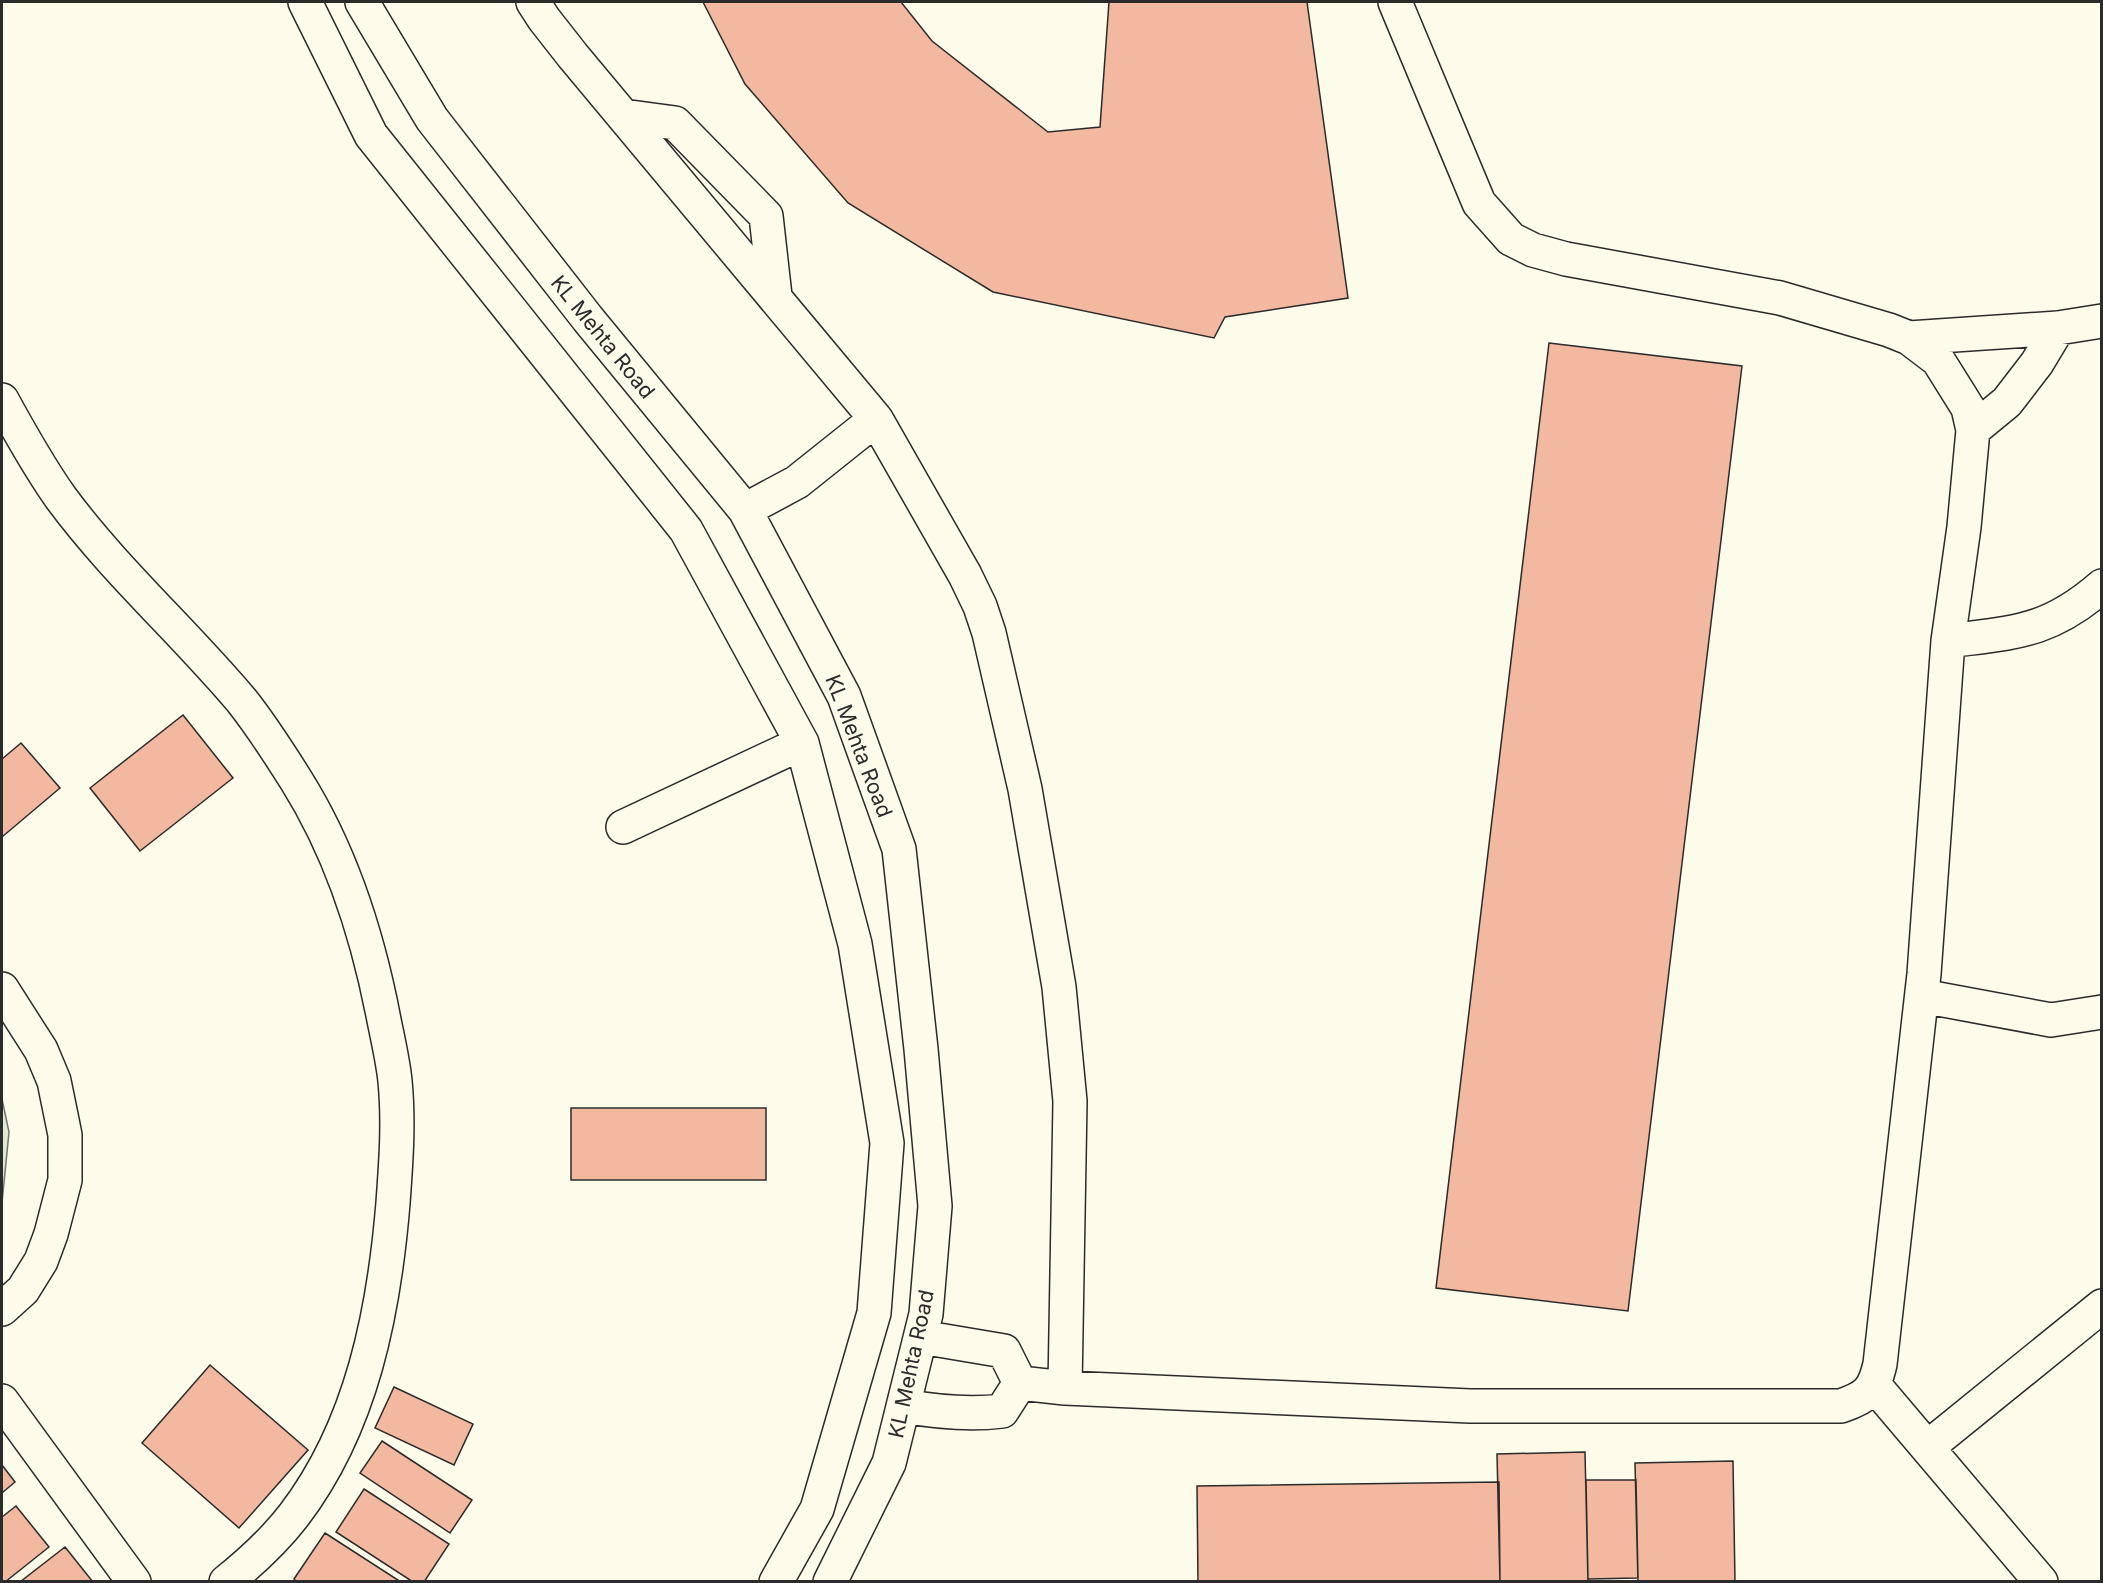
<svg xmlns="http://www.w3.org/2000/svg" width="2103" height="1583" viewBox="0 0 2103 1583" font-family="Inter,sans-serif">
	<rect width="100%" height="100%" fill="#fdfbea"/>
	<path fill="#deebd1" stroke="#74746e" stroke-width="1.5" d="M2 1099 9 1132 2 1203Z"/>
	<path fill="#f2b8a0" stroke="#2b2b2b" stroke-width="1.5" d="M703 2H901L932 41 1048 132 1100 127 1109 2H1307L1348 298 1225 317 1214 338 993 292 848 203 745 84Z
		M1549 343 1742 366 1628 1311 1436 1288Z
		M183 715 233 778 140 851 90 788Z
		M21 743 60 788 2 837V759Z
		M571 1108H766V1180H571Z
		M210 1365 308 1450 239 1528 142 1443Z
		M394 1387 473 1424 454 1465 375 1428Z
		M382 1441 472 1500 450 1533 360 1473Z
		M1585 1452 1588 1582H1500L1497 1454Z
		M1733 1461 1735 1582H1638L1635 1463Z
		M2 1465 15 1482 2 1493Z
		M1586 1480H1636L1638 1578 1588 1579Z
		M1499 1482 1500 1581 1198 1582 1197 1486Z
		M364 1489 449 1544 424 1582H413L336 1532Z
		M16 1506 49 1547 5 1582H2V1517Z
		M325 1533 401 1582H297L294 1579Z
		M65 1547 93 1582H20Z"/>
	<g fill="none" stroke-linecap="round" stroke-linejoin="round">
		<defs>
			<path id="minor" d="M305 2 371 135 686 530 802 743 855 944 887 1143 874 1313 817 1509 776 1582
				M362 2 432 119 588 319 745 510 844 696 899 849 921 1049 935 1206 926 1314 889 1463 830 1582
				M533 2 544 19 573 56 876 419 797 482 745 510
				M623 116 675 123 766 216 775 296
				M1909 338 2058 328 2102 321
				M2 400C20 433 39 467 61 498 115 571 184 632 242 701 261 725 279 753 296 780 342 853 368 936 384 1020 388 1040 393 1061 395 1081 399 1122 396 1162 393 1203 384 1312 362 1426 294 1515 274 1541 251 1562 226 1582
				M876 419 965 575 980 606 989 633 1025 789 1059 987 1070 1101 1065 1388
				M1973 430 2007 402 2037 363 2058 328
				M1948 641C2015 632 2048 633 2102 586
				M623 827 802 743
				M2 989 41 1050 54 1081 65 1135V1180L51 1234 41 1261 23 1290 2 1309
				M1922 996 2051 1020 2102 1012
				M921 1337 1004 1351 1020 1383
				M1020 1383 1065 1388 1470 1406H1841C1867 1397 1874 1391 1880 1364L1924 974 1948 641 1964 527 1973 430 1968 408 1938 360 1909 338 1889 330 1780 298 1566 259 1533 250 1511 239 1479 203 1395 2
				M1875 1386 2041 1582
				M2 1401 134 1582
				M904 1406C937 1412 969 1415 1002 1411L1020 1383
				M1928 1447 2102 1306"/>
		</defs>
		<use href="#minor" stroke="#2b2b2b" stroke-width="36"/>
		<use href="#minor" stroke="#fdfbea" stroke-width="33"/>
	</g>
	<g text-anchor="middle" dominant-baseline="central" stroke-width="4.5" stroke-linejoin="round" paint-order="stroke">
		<g font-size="21" fill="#2b2b2b" stroke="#fdfbea">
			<text transform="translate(603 337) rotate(51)">KL Mehta Road</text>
			<text transform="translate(859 746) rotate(69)">KL Mehta Road</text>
			<text transform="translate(911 1364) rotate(-78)">KL Mehta Road</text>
		</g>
	</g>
	<rect width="2103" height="1583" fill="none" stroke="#2b2b2b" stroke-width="6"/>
</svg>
